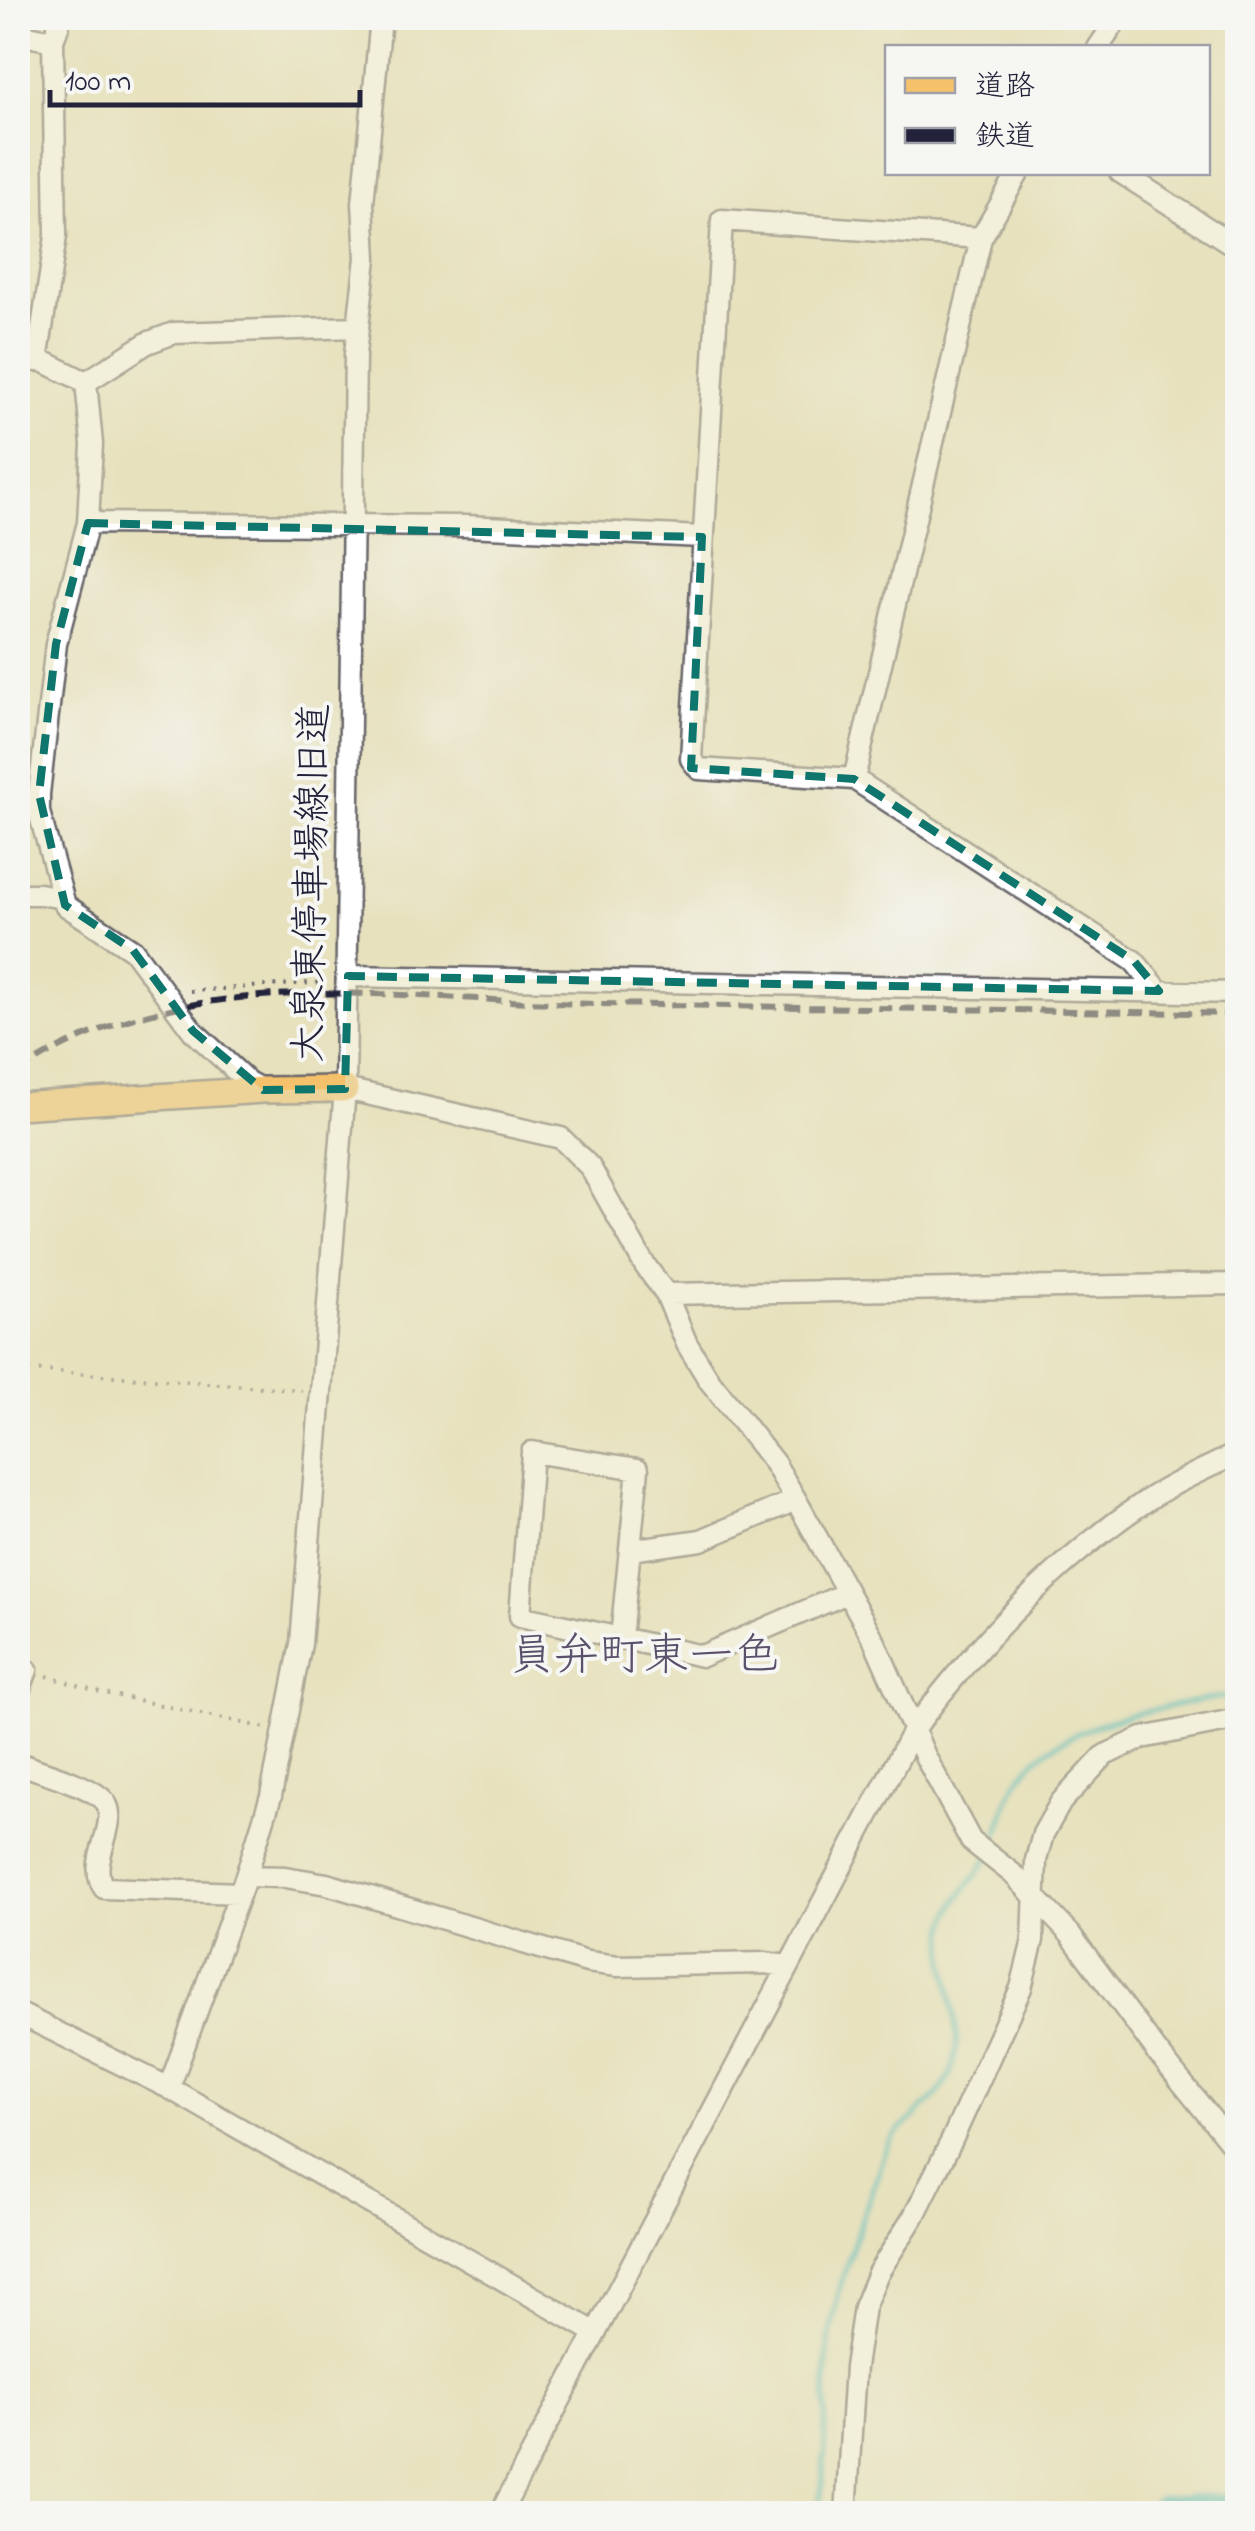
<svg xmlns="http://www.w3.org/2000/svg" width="1255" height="2531" viewBox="0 0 1255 2531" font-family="'Indie Flower','Klee One',sans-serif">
	<rect width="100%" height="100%" fill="#f6f6f2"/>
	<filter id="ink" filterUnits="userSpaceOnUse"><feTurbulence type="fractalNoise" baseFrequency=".01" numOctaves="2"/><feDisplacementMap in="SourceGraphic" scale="20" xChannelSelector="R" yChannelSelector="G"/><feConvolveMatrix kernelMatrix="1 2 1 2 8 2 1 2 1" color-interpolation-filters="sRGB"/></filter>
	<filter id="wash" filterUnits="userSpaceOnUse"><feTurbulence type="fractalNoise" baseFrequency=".0048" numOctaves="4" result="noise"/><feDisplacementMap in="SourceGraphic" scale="40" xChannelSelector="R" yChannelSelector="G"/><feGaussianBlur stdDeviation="2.25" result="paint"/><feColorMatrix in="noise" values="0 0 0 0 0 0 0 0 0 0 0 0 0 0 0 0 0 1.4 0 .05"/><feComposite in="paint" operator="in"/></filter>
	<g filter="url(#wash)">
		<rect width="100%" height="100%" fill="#e7e1be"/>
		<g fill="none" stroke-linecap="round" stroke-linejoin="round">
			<path stroke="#4ab9c1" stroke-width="6" d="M818 2514C828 2463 823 2412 827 2360 833 2287 864 2216 887 2147 905 2117 944 2101 953 2066 966 2020 936 1968 948 1922 954 1896 976 1880 988 1858 1000 1837 1002 1809 1014 1787 1051 1718 1167 1708 1238 1694"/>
			<path stroke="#4ab9c1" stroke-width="38" d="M1164 2514 1238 2511"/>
		</g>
	</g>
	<g filter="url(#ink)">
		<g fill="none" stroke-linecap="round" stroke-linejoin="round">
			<defs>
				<path id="minor" d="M18 34 53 41
					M1098 48 1118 18
					M1120 172 1238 248
					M981 238 722 220 691 759 699 769 854 779 1134 961 1159 991
					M18 349 86 382
					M37 361 56 236 53 41 61 18
					M86 382 92 444 88 523 56 644 39 794V812L65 905 133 950 193 1031 248 1082 263 1090
					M86 382 147 343 174 333 357 327
					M88 523 465 526 702 537
					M854 779 981 238 1019 172
					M18 894H39L63 898
					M348 976 1238 993
					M345 1089 561 1138 590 1167 644 1264 666 1294 687 1344 709 1380 775 1464 796 1500 874 1640 926 1758 971 1841 1013 1874 1070 1934 1158 2053 1238 2152
					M666 1294 1238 1284
					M630 1550 701 1540 796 1500
					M621 1638 638 1469 532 1452 520 1616 702 1656 847 1593
					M18 1694 27 1670
					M18 1763C41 1772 81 1782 100 1797 127 1818 84 1860 104 1888L240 1893
					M246 1876 285 1877 327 1884 587 1962 618 1966 765 1963 787 1966
					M18 2013 169 2088 594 2332
					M169 2088 246 1876 271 1796 301 1644 345 1089 355 354 366 258 363 203 381 18
					M500 2514 914 1729C980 1640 1056 1561 1149 1499 1176 1481 1208 1468 1238 1453
					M846 2514 855 2367 864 2307 878 2273 914 2216 951 2142 1021 1988 1033 1940 1036 1860 1043 1834 1061 1802 1105 1755 1142 1738 1238 1719"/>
				<path id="major" d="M18 1106 263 1090 345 1089"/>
			</defs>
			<use href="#minor" stroke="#676569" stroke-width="25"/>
			<use href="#major" stroke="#676569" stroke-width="30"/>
			<path stroke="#676569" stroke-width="4" stroke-dasharray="2.5 8" stroke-linecap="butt" d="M190 991 325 982
				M18 1369 302 1390
				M47 1676 100 1692 266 1728"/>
			<use href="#minor" stroke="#fff" stroke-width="20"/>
			<use href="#major" stroke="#f5c16b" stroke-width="25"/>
			<path stroke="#22223b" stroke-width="6" stroke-dasharray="15 8" stroke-linecap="butt" d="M18 1072C165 975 343 991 510 1001 561 1004 611 1004 662 1005 854 1008 1046 1010 1238 1014"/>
		</g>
	</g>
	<path d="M0 0H1255V2531H0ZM88 523 702 537 691 768 854 779 1134 961 1159 991 348 976 345 1089 263 1090 193 1031 133 950 65 905 39 794 56 644Z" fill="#e7e1be" fill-opacity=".55" fill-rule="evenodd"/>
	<path fill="none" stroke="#0f766e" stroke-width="8" stroke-dasharray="20 12" stroke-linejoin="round" d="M88 523 702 537 691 768 854 779 1134 961 1159 991 348 976 345 1089 263 1090 193 1031 133 950 65 905 39 794 56 644Z"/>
	<g text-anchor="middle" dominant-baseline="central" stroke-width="8" stroke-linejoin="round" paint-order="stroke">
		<g font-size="40" fill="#22223b" stroke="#f6f6f2">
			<text transform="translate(314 883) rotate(-89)">大泉東停車場線旧道</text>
		</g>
		<g font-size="45" fill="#5b506c" stroke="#f6f6f2">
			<text x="644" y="1658">員弁町東一色</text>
		</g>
	</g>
	<rect width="1255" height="2531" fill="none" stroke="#f6f6f2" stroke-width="60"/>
	<rect x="885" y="45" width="325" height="130" fill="#f6f6f2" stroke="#a1a1a9" stroke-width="2.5"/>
	<rect x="905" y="78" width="50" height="15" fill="#f5c16b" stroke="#a1a1a9" stroke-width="2.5"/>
	<text x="975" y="95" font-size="30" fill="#22223b">道路</text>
	<rect x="905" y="128" width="50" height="15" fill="#22223b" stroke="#a1a1a9" stroke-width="2.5"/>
	<text x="975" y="145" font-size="30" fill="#22223b">鉄道</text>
	<path d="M50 90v15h310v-15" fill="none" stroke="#22223b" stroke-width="5"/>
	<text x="65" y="90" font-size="30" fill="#22223b" stroke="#f6f6f2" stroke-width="8" paint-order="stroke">100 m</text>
</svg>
